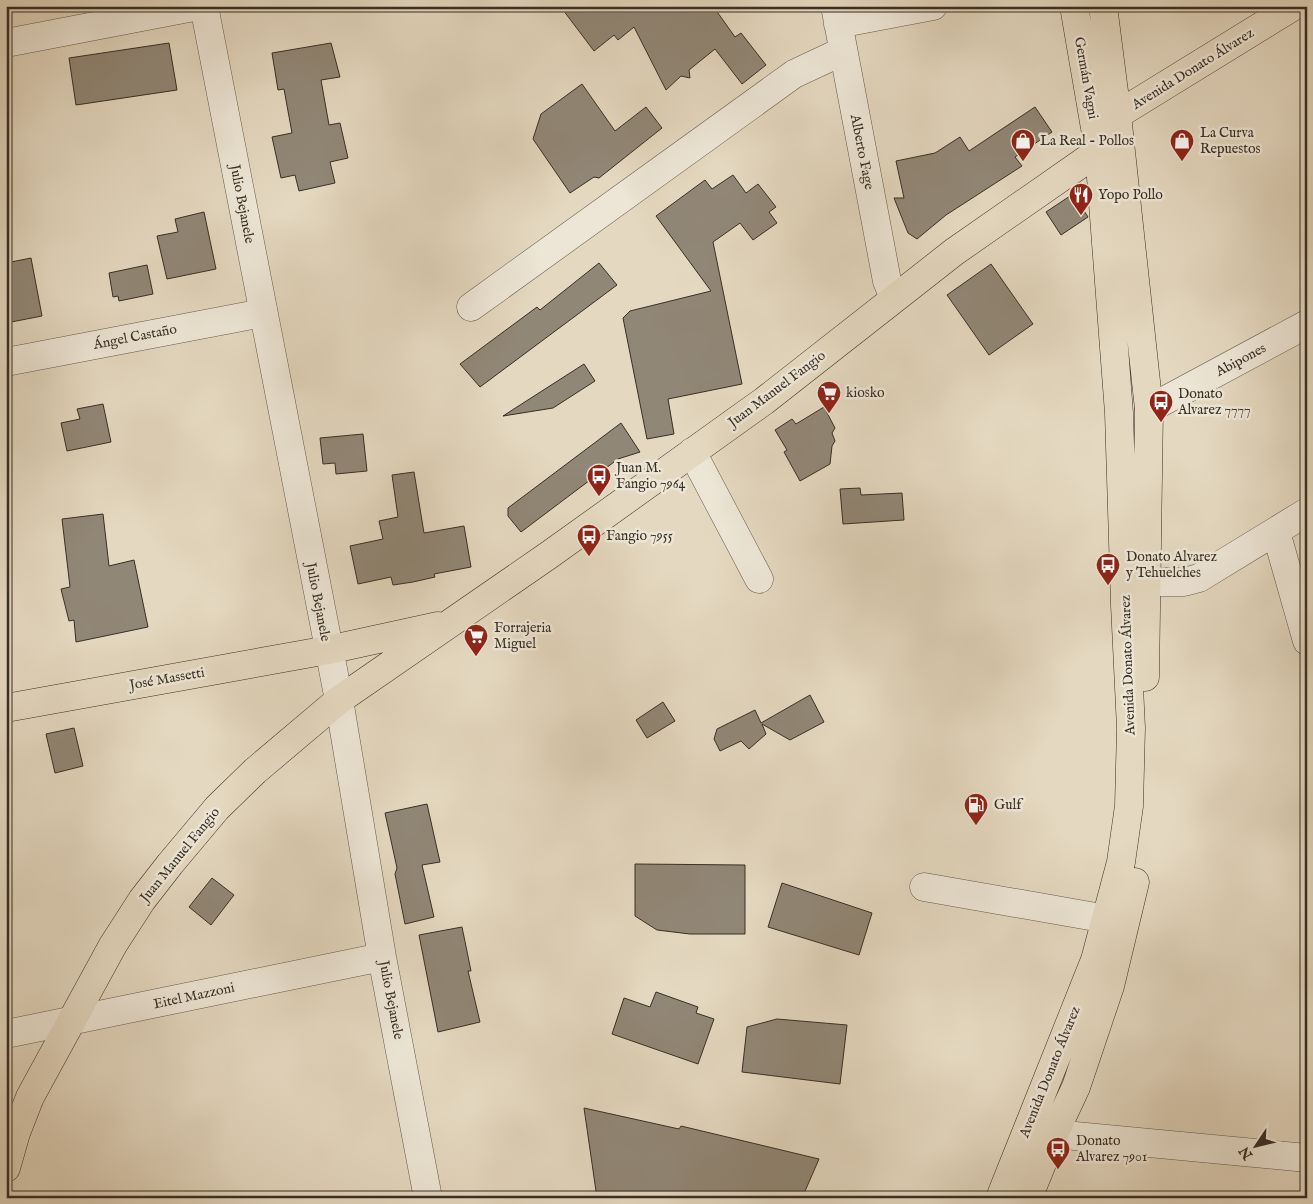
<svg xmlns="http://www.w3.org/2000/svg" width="1313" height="1204" viewBox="0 0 1313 1204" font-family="'IM FELL English',serif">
	<rect width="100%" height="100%" fill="#e4d8c0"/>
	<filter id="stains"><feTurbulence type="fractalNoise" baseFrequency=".004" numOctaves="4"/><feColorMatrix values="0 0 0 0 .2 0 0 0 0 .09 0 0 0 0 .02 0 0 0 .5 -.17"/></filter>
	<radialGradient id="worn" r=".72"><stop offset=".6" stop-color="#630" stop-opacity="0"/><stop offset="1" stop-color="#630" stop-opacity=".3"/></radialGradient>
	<path fill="#918776" stroke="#382f25" d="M560 6H713L735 37 741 33 766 65 742 84 715 49 689 70 690 78 681 76 666 90 634 27 618 40 614 35 594 51Z
		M169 43 177 90 76 105 69 58Z
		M331 43 340 77 321 80 329 125 340 123 348 158 330 162 335 183 299 191 295 175 281 178 272 137 292 133 284 89 278 90 272 53Z
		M582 84 615 131 646 107 662 128 599 178 594 177 570 193 533 139 541 114Z
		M1035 107 1052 132 1015 157 1022 166 946 215 917 239 908 233 894 198H904L896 161 935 153 960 137 969 151Z
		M733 175 746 193 758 184 776 207 769 212 777 223 753 240 740 223 713 242 742 384 668 399 674 434 647 439 623 318 630 311 711 291 656 216 705 180 712 189Z
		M1073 194 1088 217 1061 235 1046 212Z
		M204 212 216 269 167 279 157 236 178 232 175 219Z
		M31 258 42 316 6 323V263Z
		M599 263 617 285 480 387 460 364 537 307 540 310Z
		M991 264 1033 324 989 355 947 295Z
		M147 265 153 294 119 301 118 296 113 297 109 273Z
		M584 364 595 381 553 408 503 416Z
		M103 404 111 442 67 451 61 423 80 419 77 409Z
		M824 407 835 428 832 433 835 441 832 446 830 464 800 481 784 452 787 450 775 430 792 419 796 424Z
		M621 423 640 452 618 459 521 532 508 516V508Z
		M363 434 367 471 336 474 335 463 323 464 320 438Z
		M414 472 424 533 464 526 471 567 434 574 435 577 413 582 393 585 391 577 358 584 350 546 383 539 379 521 398 517 392 475Z
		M860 488 861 495 902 493 904 520 843 524 840 489Z
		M103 514 109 566 134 560 148 627 76 642 74 620 69 621 61 589 70 587 62 519Z
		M810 695 824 722 790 740 762 724 766 734 749 749 741 741 720 751 714 739 717 729 755 710 761 723Z
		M663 702 675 721 647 738 636 720Z
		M74 728 83 766 55 773 46 734Z
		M427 804 440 862 422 865 434 917 405 924 395 874 397 868 385 813Z
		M635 864 745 865V934H690L657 930 635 916Z
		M212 878 234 895 211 925 189 907Z
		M782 883 872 913 859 955 768 927Z
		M462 927 471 971H468L480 1022 438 1032 419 935Z
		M656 992 698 1007 696 1013 714 1019 698 1064 612 1034 624 998 650 1007Z
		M777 1019 847 1025 840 1084 742 1072 747 1027Z
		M584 1108 679 1129 681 1126 819 1159 802 1198H597Z"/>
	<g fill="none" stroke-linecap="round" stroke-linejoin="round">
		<defs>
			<path id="minor" d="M204 6 339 700 382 957 428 1198
				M835 6 887 281 894 298
				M838 24 933 6
				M6 43 199 6
				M471 307 794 74 843 51
				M6 362 263 313
				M1149 409 1307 324
				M692 452 759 579
				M1276 532 1307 641
				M1147 582H1184L1199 578 1307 512
				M924 887 1107 919
				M6 1034 382 957
				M1054 1134 1307 1158"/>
			<path id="major" d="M1103 6 1117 115 1149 409 1145 677
				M6 708 328 650 438 626
				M6 1168 16 1133 30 1097 113 945 142 900 170 864 217 808 255 771 339 700 549 555 764 401 954 252 1099 151 1117 115 1294 6
				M1000 1198 1095 960 1121 862 1129 806 1131 728 1125 605 1119 413 1099 151 1074 6
				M1028 1198 1054 1134 1076 1087 1110 986 1135 882"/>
		</defs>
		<use href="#minor" stroke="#63594c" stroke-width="29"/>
		<use href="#major" stroke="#382f25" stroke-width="29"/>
		<use href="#minor" stroke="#ede6d6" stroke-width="28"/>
		<use href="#major" stroke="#e4d8c0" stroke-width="28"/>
	</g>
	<defs>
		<symbol id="shop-pin" viewBox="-11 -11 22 30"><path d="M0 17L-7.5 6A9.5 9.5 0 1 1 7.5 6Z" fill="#8f2418" stroke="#ede6d6"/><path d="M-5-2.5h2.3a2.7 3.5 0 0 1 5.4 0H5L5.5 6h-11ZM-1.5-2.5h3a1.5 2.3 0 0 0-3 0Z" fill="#fff"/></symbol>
		<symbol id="restaurant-pin" viewBox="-11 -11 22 30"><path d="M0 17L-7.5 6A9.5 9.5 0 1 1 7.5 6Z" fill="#8f2418" stroke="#ede6d6"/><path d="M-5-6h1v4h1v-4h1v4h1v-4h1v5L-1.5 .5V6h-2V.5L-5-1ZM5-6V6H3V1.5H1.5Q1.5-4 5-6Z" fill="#fff"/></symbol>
		<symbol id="supermarket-pin" viewBox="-11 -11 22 30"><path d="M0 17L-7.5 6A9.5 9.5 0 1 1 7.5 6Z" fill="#8f2418" stroke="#ede6d6"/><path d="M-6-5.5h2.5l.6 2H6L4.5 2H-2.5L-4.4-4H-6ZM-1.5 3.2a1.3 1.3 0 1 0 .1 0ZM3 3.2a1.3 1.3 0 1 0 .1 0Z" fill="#fff"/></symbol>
		<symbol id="bus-pin" viewBox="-11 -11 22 30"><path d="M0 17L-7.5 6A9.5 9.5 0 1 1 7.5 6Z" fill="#8f2418" stroke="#ede6d6"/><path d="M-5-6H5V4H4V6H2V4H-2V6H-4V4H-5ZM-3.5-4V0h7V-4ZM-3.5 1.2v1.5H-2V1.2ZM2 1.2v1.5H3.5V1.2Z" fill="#fff"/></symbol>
		<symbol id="fuel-pin" viewBox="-11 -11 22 30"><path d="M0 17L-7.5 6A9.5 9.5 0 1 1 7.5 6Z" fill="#8f2418" stroke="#ede6d6"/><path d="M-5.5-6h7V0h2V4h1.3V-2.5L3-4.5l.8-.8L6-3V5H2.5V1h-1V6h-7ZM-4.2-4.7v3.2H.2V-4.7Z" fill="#fff"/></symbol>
	</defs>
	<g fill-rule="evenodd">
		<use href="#shop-pin" x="1009" y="127" width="28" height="38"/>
		<use href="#shop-pin" x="1168" y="127" width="28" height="38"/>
		<use href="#restaurant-pin" x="1067" y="181" width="28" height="38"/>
		<use href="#supermarket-pin" x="815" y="379" width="28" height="38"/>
		<use href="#bus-pin" x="1147" y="388" width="28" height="38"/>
		<use href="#bus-pin" x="585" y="462" width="28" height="38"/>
		<use href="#bus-pin" x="575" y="522" width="28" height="38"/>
		<use href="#bus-pin" x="1094" y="551" width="28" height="38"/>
		<use href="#supermarket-pin" x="462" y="622" width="28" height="38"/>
		<use href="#fuel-pin" x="962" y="791" width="28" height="38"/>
		<use href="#bus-pin" x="1044" y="1135" width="28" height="38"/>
	</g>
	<g text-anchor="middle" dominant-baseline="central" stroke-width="5" stroke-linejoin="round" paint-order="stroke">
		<g font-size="14" fill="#382f25" stroke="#ede6d6">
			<text transform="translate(1193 69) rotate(-32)">Avenida Donato Álvarez</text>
			<text transform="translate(1086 78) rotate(80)">Germán Vagni</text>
			<text transform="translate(862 152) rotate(79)">Alberto Fage</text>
			<text transform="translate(242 204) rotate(79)">Julio Bejanele</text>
			<text transform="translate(135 337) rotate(-11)">Ángel Castaño</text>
			<text transform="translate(1241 360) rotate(-28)">Abipones</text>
			<text transform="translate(777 389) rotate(-37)">Juan Manuel Fangio</text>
			<text transform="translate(318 602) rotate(79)">Julio Bejanele</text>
			<text transform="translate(1128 665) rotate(-92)">Avenida Donato Álvarez</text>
			<text transform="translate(167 679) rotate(-10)">José Massetti</text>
			<text transform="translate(180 855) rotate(-51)">Juan Manuel Fangio</text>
			<text transform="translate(194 996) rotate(-12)">Eitel Mazzoni</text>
			<text transform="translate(391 1000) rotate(79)">Julio Bejanele</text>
			<text transform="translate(1050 1072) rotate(-68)">Avenida Donato Álvarez</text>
		</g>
		<g font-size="14" fill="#382f25" stroke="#ede6d6" text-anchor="start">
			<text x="1200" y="133">La Curva<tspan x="1200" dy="16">Repuestos</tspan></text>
			<text x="1040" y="141">La Real - Pollos</text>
			<text x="1098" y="195">Yopo Pollo</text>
			<text x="846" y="393">kiosko</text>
			<text x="1178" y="394">Donato<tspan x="1178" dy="16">Alvarez 7777</tspan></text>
			<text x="616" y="468">Juan M.<tspan x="616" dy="16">Fangio 7964</tspan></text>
			<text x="606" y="536">Fangio 7955</text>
			<text x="1126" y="557">Donato Alvarez<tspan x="1126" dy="16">y Tehuelches</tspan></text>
			<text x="494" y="628">Forrajeria<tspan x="494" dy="16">Miguel</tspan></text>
			<text x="994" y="805">Gulf</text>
			<text x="1076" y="1141">Donato<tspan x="1076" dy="16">Alvarez 7901</tspan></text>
		</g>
	</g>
	<rect width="1313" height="1204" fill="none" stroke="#e4d8c0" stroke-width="25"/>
	<rect x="8" y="8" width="1298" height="1189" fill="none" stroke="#382f25" stroke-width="2.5"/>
	<rect x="12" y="12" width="1288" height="1179" fill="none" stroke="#382f25"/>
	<g transform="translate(1256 1146) rotate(235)" stroke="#ede6d6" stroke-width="4" paint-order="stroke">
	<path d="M0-4L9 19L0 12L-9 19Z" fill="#382f25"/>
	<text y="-8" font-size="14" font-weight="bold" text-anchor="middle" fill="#382f25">N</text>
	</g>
	<rect width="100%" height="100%" filter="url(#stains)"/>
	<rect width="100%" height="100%" fill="url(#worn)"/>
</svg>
